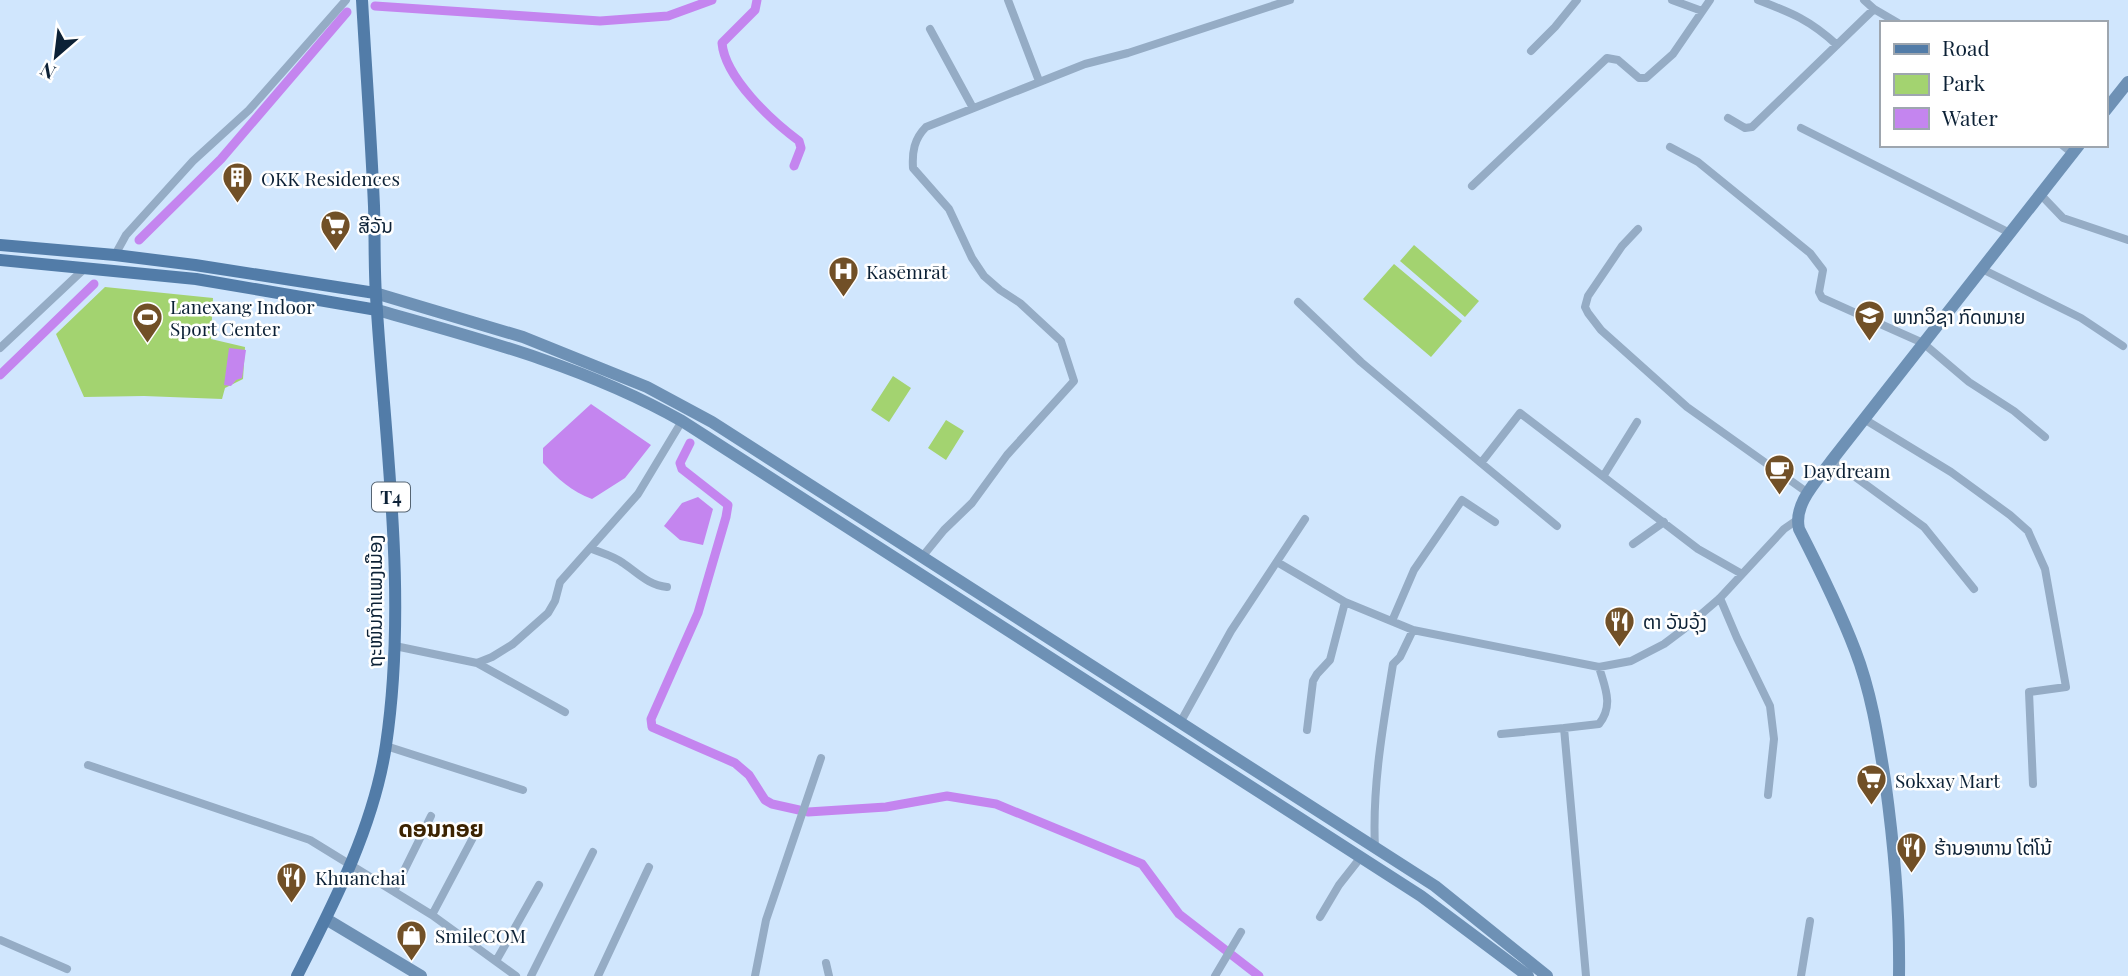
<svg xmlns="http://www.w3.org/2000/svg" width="2128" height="976" viewBox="0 0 2128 976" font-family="'Playfair Display','Noto Sans Lao',serif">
	<rect width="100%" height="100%" fill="#d0e6fd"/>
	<path fill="#a3d370" d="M1414 245 1479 301 1465 317 1400 261Z
		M1394 264 1462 321 1431 357 1363 299Z
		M105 287 213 298 211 339 245 347 243 379 225 388 222 399 144 396 84 397 56 334Z
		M893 376 911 388 889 422 871 410Z
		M946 420 964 431 946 460 928 448Z"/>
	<path fill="#c485ef" d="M229 348 246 350 242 378 236 380 231 386 224 385Z
		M591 404 651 445 625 478 592 499C572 492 557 478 543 463V448Z
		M698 497 713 509 703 545 680 540 664 526 682 503Z"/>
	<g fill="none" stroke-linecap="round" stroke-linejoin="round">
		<path stroke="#c485ef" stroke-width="9" d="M757 0 755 10 722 43C725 78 772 121 799 141L801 148 794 166
			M375 6 600 21 668 16 712 0
			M139 240 221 159 347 12
			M0 375 94 284
			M690 443 680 463 682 469 728 505 726 517 698 613 651 719 652 727 735 763 749 775 765 800 772 804 799 810
			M808 812 886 807 947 796 996 804 1142 864 1179 914 1259 976"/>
		<path stroke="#95acc5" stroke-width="8" d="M1008 0 1039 81
			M1672 0 1702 11
			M1758 0C1792 13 1810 20 1837 45
			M1864 0 1874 9 1898 23
			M930 29 973 108
			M1531 51 1555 27 1577 0
			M1728 118 1745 128 1752 127 1874 9
			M1801 128 2010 233
			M2062 145 2072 153
			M1670 147 1698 162 1810 253 1823 270 1819 292 1822 298 1923 343 1969 382 2014 411 2045 437
			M1472 186 1607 58 1618 60 1639 78H1646L1673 54 1710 0
			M2041 195 2063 218 2128 240
			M1638 229 1622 246 1588 296 1585 307 1588 313 1601 330 1687 407 1808 493
			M115 255 126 235 193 161 249 110 346 0
			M1982 269 2081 318 2123 346
			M1298 302 1361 362 1481 463
			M0 348 84 269
			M1864 419 1951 472 2010 515 2028 531 2045 569 2066 687 2029 692 2033 784
			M1832 460 1924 527 1974 589
			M1604 475 1637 422
			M1557 526 1481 463 1520 413 1698 549 1742 574
			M1633 544 1664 522
			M592 549C602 553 614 556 623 563 638 573 648 585 667 587
			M922 557 944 530 972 503 1007 455 1074 381 1061 341 1020 303 1000 290 984 276 972 258 949 209 913 168C912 152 914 139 926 127L1085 64 1128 53 1290 0
			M1277 562 1345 602 1413 630 1599 667 1631 661 1664 644 1684 629 1720 598 1784 529 1797 520
			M1720 598 1737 638 1770 706 1774 739 1768 795
			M1392 621 1414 570 1462 500 1495 522
			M395 646 477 663 565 712
			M477 663 492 657 513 644 548 613 555 601 560 582 638 494 682 421
			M1180 723 1231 631 1305 519
			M1307 730 1313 681 1317 674 1330 660 1345 602
			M1501 734 1564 728
			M386 746 523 790
			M88 765 310 840 432 915 516 976
			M1375 848C1372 786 1383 726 1393 664L1400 657 1413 630
			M394 891 431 816
			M432 915 476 832
			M1320 917 1339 885 1361 857
			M0 940 67 969
			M496 961 539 885
			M826 963 829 976
			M531 976 593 852
			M598 976 649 867
			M755 976 766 920 821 758
			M1215 976 1241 932
			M1586 976 1564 728 1599 724C1614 705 1605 688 1599 667
			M1801 976 1810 921"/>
		<path stroke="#6e91b5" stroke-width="12" d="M2105 111 2128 82
			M375 293 523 337 647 387 712 422 1435 886 1547 976
			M377 310C481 339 587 367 682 421L1421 896 1528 976
			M326 919 421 976
			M1899 976C1900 910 1894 845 1885 780 1878 736 1871 691 1855 650 1839 608 1819 568 1799 529 1793 503 1818 480 1832 460L2079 145"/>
		<path stroke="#527ca8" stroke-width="12" d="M0 245 115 255 195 265 375 293
			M0 260 196 279 377 310
			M297 976C334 903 374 826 386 745 408 596 385 445 376 296 374 266 375 236 374 206 371 137 366 69 362 0"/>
	</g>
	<defs>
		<symbol id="building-pin" viewBox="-11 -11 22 30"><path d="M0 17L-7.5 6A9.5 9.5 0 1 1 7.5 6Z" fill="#715027" stroke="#fff"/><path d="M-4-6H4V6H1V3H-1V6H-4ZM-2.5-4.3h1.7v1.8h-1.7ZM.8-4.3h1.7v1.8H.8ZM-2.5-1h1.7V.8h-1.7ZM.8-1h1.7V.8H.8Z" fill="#fff"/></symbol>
		<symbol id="supermarket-pin" viewBox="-11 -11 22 30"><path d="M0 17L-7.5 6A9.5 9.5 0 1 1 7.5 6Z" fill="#715027" stroke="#fff"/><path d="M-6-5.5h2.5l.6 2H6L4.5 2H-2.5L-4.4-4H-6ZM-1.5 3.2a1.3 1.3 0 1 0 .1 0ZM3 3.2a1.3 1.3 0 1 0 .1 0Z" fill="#fff"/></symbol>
		<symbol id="hospital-pin" viewBox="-11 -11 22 30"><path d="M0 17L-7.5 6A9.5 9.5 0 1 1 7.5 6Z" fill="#715027" stroke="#fff"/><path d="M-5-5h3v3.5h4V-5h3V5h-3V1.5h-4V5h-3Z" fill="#fff"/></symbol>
		<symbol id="school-pin" viewBox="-11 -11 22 30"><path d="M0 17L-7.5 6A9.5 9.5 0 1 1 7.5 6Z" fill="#715027" stroke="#fff"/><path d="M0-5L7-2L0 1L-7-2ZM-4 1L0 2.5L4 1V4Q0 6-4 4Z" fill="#fff"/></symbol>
		<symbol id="stadium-pin" viewBox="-11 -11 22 30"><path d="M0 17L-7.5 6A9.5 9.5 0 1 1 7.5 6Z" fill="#715027" stroke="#fff"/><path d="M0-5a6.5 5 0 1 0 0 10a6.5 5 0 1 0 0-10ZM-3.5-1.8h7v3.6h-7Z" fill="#fff"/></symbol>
		<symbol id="cafe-pin" viewBox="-11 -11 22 30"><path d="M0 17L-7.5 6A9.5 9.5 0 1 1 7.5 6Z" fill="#715027" stroke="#fff"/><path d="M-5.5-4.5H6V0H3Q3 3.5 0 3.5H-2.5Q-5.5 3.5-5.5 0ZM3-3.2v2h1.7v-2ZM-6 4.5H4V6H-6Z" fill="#fff"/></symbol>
		<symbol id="restaurant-pin" viewBox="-11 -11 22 30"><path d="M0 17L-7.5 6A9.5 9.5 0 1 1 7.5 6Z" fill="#715027" stroke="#fff"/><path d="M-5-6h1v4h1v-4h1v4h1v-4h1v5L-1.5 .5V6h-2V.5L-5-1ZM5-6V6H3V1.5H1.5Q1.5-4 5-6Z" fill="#fff"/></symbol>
		<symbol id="shop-pin" viewBox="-11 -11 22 30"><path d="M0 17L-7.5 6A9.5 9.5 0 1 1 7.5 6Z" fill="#715027" stroke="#fff"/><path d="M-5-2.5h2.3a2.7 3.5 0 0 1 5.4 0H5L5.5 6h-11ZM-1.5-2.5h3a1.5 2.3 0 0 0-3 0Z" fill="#fff"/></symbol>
	</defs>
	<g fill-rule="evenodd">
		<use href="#building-pin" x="220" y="160" width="35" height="47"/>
		<use href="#supermarket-pin" x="318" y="208" width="35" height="47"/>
		<use href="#hospital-pin" x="826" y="254" width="35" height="47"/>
		<use href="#school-pin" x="1852" y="298" width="35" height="47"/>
		<use href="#stadium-pin" x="130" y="300" width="35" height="47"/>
		<use href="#cafe-pin" x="1762" y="452" width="35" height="47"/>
		<use href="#restaurant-pin" x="1602" y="604" width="35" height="47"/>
		<use href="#supermarket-pin" x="1854" y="762" width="35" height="47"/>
		<use href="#restaurant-pin" x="1894" y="830" width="35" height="47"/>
		<use href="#restaurant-pin" x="274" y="860" width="35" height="47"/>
		<use href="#shop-pin" x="394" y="918" width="35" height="47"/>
	</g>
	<g text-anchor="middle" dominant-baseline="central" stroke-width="5" stroke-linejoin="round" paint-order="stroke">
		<rect fill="#fff" stroke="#556472" stroke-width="2" x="372" y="482.5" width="38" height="29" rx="5"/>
		<g font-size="18" font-weight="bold" fill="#0c2136">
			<text x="391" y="497">T4</text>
		</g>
		<g font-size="19" fill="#0c2136" stroke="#fff" text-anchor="start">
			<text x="261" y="178">OKK Residences</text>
			<text x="358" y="225">ສີວັນ</text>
			<text x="866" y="271">Kasēmrāt</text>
			<text x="170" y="306">Lanexang Indoor<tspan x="170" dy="22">Sport Center</tspan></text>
			<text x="1893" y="316">ພາກວິຊາ ກົດຫມາຍ</text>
			<text x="1803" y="470">Daydream</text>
			<text x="1643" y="621">ຕາ ວັນວຸ້ງ</text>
			<text x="1895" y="780">Sokxay Mart</text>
			<text x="1934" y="847">ຮ້ານອາຫານ ໂຕ່ໂນ້</text>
			<text x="315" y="877">Khuanchai</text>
			<text x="435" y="935">SmileCOM</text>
		</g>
		<g font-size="19" fill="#0c2136" stroke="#fff">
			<text transform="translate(374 601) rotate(-90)">ຖະໜົນກຳແພງເມືອງ</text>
		</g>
		<g font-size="23" font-weight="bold" fill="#3c2301" stroke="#fff">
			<text x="441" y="827">ດອນກອຍ</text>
		</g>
	</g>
	<rect x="1880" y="21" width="228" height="126" fill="#ffffff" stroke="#9ea6af" stroke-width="2"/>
	<rect x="1894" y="44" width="35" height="10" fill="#527ca8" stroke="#9ea6af" stroke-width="2"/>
	<text x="1942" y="56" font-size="21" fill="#0c2136">Road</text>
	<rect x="1894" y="74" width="35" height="21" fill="#a3d370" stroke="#9ea6af" stroke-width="2"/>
	<text x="1942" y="91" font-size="21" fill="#0c2136">Park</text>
	<rect x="1894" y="108" width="35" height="21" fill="#c485ef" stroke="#9ea6af" stroke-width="2"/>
	<text x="1942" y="126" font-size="21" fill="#0c2136">Water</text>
	<g transform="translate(56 56) rotate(208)" stroke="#ffffff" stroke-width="5" paint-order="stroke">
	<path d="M0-5L12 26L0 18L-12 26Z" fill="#0c2136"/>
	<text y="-10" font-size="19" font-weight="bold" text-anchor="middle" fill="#0c2136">N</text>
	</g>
</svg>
